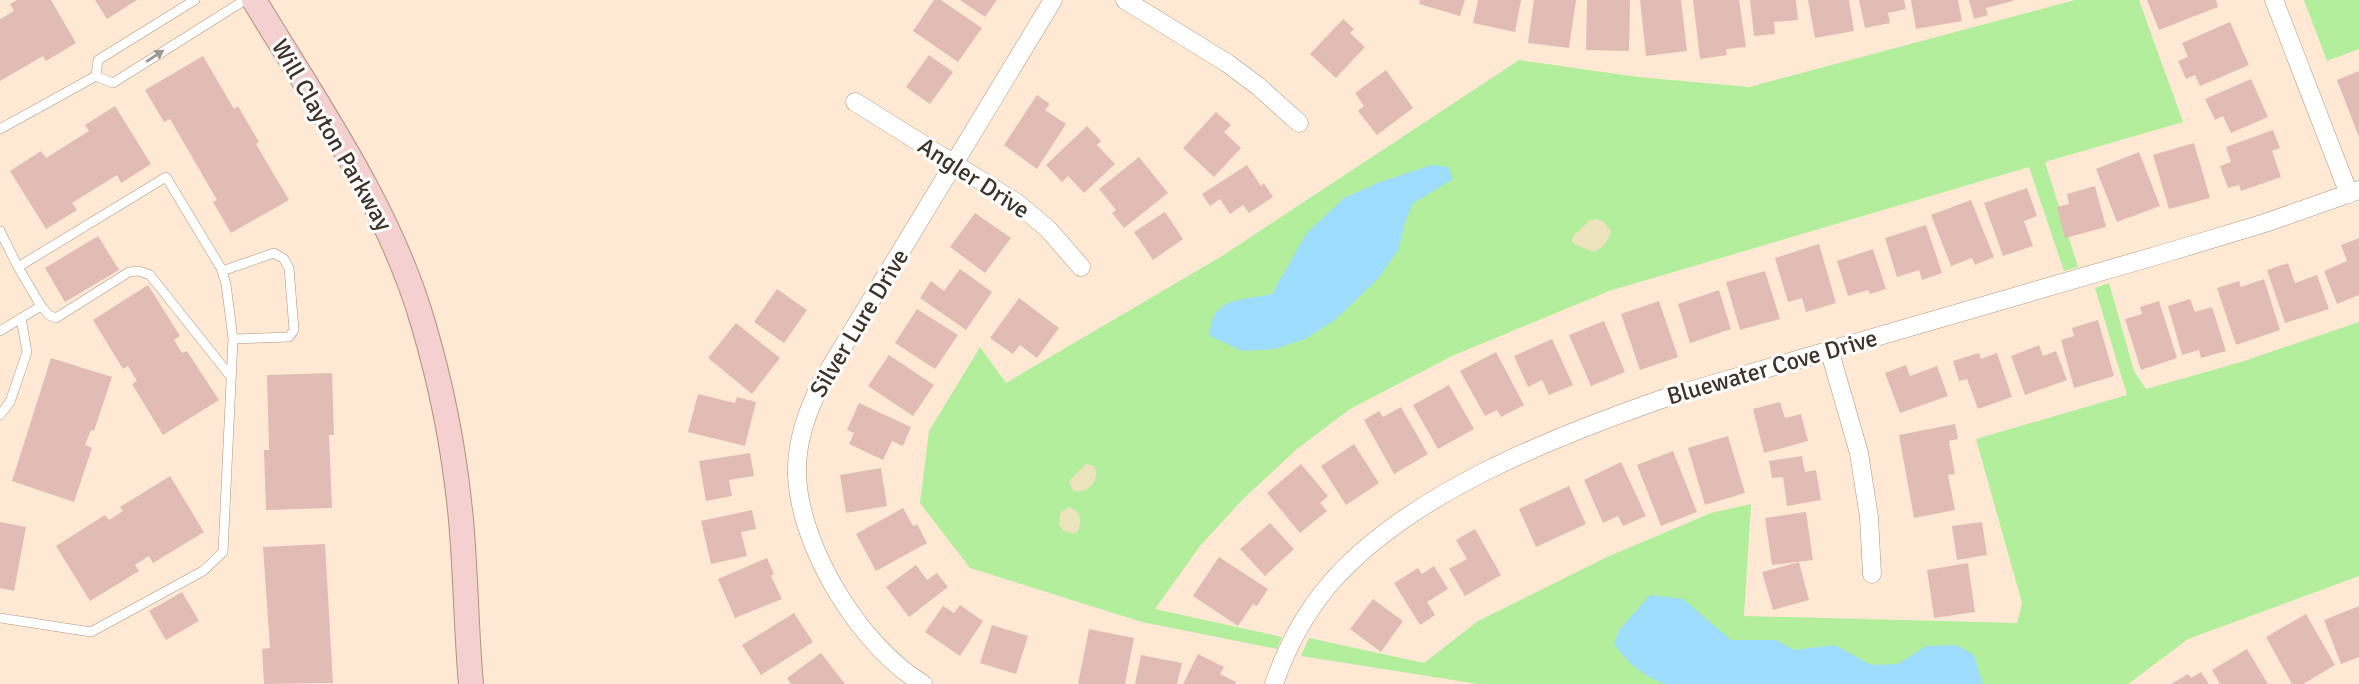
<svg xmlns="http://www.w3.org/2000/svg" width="2359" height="684" viewBox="0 0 2359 684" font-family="Signika,sans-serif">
	<rect width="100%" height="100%" fill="#ffe9d5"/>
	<path fill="#b2ee9c" d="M2075 0H2139L2183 122 2045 162 2078 267 2064 271 2029 167 1609 291 1452 356 1350 409 1297 449 1243 499 1200 546 1155 609 1282 637 1277 649 1142 622 970 568 920 503 929 431 980 347 1006 383 1222 256 1519 60 1638 77 1749 87Z
		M2304 0H2359V49L2327 61Z
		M2109 283 2134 371 2146 389 2241 362 2359 322V576L2188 639 2128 684H1478L1301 656 1309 638 1424 663 1478 621 1607 557 1711 513 1751 504 1744 616 2017 623 2022 603 1976 439 2127 395 2095 288Z"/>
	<path fill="#ede4be" d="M1597 219 1604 222 1611 231C1608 242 1604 247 1594 252L1576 245 1572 241 1573 236 1590 220Z
		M1086 464 1094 466C1101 480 1089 494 1073 491L1069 481Z
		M1069 507C1081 511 1082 521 1078 531L1073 534 1064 531 1059 525 1060 513Z"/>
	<path fill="#9eddfd" d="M1432 165 1448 167 1453 179 1412 204 1404 226 1399 249 1378 279 1335 320 1305 339 1275 349 1242 351 1210 336C1211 296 1241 301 1272 294L1306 234 1344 198 1380 182Z
		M1650 595 1683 599 1731 640H1776L1794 650 1835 645 1871 665 1898 664 1926 646 1957 645 1974 655 1983 684H1665C1644 676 1625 662 1614 643L1620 629Z"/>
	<path fill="#e1bcb5" d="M17 0H51L76 43 46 61 43 56 0 81V19L14 11 10 4Z
		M95 0H137L107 19Z
		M934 0H941L982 28 958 62 913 31Z
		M960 0H997L985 17Z
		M1420 0H1465L1460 16 1419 4Z
		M1478 0H1521L1515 32 1473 23Z
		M1534 0H1576L1569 48 1528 43Z
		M1587 0H1630L1629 51 1586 50Z
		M1640 0H1681L1687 51 1646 56Z
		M1693 0H1739L1746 47 1726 49 1727 55 1700 59Z
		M1750 0H1796L1798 20 1774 22 1775 34 1754 36Z
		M1808 0H1849L1854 31 1815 38Z
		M1859 0H1904L1906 9 1888 13 1890 23 1865 28Z
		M1911 0H1958L1962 21 1916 29Z
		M1969 0H2013V1L1986 8 1988 15 1974 19Z
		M2147 0H2216L2218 7 2159 30Z
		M1343 19 1354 29 1350 33 1365 47 1336 78 1310 54Z
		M2230 22 2249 65 2200 86 2195 75 2186 79 2178 61 2188 57 2182 43Z
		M929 55 953 72 930 104 906 87Z
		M203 56 234 109 238 106 249 125 259 142 256 144 289 200 231 233 213 202 217 200 170 119 164 122 145 90Z
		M1386 70 1413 108 1377 135 1358 111 1364 106 1355 93Z
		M2359 71V137L2337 80Z
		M2251 79 2268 117 2231 133 2223 116 2215 120 2205 99Z
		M1037 95 1050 104 1045 110 1066 124 1037 169 1004 145Z
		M115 106 151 164 121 183 117 175 72 203 77 210 46 229 10 171 41 151 46 158 89 131 85 125Z
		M1216 112 1231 125 1224 132 1241 148 1214 177 1183 148Z
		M1087 126 1101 141 1097 145 1115 164 1084 193 1068 176 1062 182 1046 165Z
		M2273 130 2280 148 2272 151 2281 177 2241 191 2239 185 2228 188 2220 166 2231 162 2226 147Z
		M2194 143 2210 198 2169 209 2153 155Z
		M2139 152 2160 206 2117 222 2096 169Z
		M1139 157 1168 193 1124 228 1112 213 1116 210 1099 189Z
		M1247 165 1261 186 1264 183 1273 197 1249 213 1243 205 1230 214 1220 199 1210 206 1202 194Z
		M2095 186 2106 227 2065 238 2057 207 2069 204 2067 194Z
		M2027 188 2037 216 2024 221 2033 246 2003 256 1984 203Z
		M1971 200 1994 257 1975 265 1972 258 1951 266 1931 215Z
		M1165 212 1183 239 1153 260 1134 232Z
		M975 213 1011 238 985 273 950 247Z
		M1926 225 1942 273 1922 280 1919 270 1897 277 1885 238Z
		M98 236 119 270 65 302 45 268Z
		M2359 238V295L2337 304 2324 271 2347 261 2341 245Z
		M1819 244 1836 303 1806 312 1802 298 1788 302 1775 258Z
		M1873 249 1886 289 1870 294 1868 290 1848 296 1837 261Z
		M2288 263 2295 283 2317 275 2329 309 2285 323 2267 270Z
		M960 269 992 292 966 330 920 298 931 281 944 291Z
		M1765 271 1780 319 1740 330 1726 282Z
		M2264 279 2280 330 2236 345 2217 288 2239 281 2241 287Z
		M148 285 180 336 174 340 182 353 187 351 219 400 163 435 132 384 137 381 128 366 123 369 93 320Z
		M777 289 807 310 784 343 754 322Z
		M1719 290 1731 329 1690 343 1678 304Z
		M1019 298 1059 328 1037 358 1020 345 1013 354 990 338Z
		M2190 299 2195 312 2212 307 2226 351 2201 358 2199 350 2182 355 2168 306Z
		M1659 301 1678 357 1640 370 1621 314Z
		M2159 301 2177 358 2141 370 2125 319 2142 314 2140 307Z
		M917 309 958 335 935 369 895 343Z
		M2098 320 2114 376 2074 388 2061 340 2074 336 2072 328Z
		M1604 321 1625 372 1591 386 1569 335Z
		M736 323 780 358 752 394 708 358Z
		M1552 339 1573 385 1549 395 1542 380 1528 387 1514 356Z
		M2039 345 2043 356 2056 351 2067 380 2025 395 2011 356Z
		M1496 352 1524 405 1501 417 1497 410 1485 416 1460 371Z
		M1979 353 1981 359 1997 353 2012 397 1978 409 1967 379 1959 381 1953 361Z
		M889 355 934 385 913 416 868 386Z
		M51 358 112 377 94 431 91 430 85 445 92 448 74 502 12 481Z
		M1906 365 1910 376 1937 366 1948 396 1900 413 1885 373Z
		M332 373 334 435H329L332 508 266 510 264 450H269L267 375Z
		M1449 385 1474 429 1438 449 1413 405Z
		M698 394 735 403 737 397 756 402 745 446 688 432Z
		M1780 402 1785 418 1801 414 1808 441 1764 453 1753 409Z
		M859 403 911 427 903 446 892 441 883 460 849 444 854 433 847 430Z
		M1401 407 1428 454 1394 474 1364 420 1379 411 1383 417Z
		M1955 424 1958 439 1949 441 1955 474 1948 475 1955 510 1914 518 1899 435Z
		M1728 436 1745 493 1705 505 1688 448Z
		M1354 444 1379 483 1346 505 1321 466Z
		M1673 451 1697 512 1661 526 1637 465Z
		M750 453 754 476 729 480 732 496 706 501 699 461Z
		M1802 456 1805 472 1816 470 1821 500 1787 506 1783 477 1772 478 1769 461Z
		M1621 462 1646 516 1623 526 1618 516 1603 523 1584 480Z
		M1301 464 1328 496 1320 503 1327 511 1300 533 1267 493Z
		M881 468 887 506 846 513 840 475Z
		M170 476 204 532 153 563 149 556 135 565 139 571 90 601 56 546 105 515 109 520 123 511 120 507Z
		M1569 486 1586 524 1536 547 1519 509Z
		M903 508 913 526 917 524 927 543 876 571 856 534Z
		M752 510 756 529 741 532 747 556 711 564 701 521Z
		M1806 512 1813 560 1772 565 1765 518Z
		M0 522 26 527 14 591 0 588Z
		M1982 522 1987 555 1957 560 1952 526Z
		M1270 523 1294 549 1265 576 1240 549Z
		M1475 529 1501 575 1465 596 1449 569 1467 559 1456 540Z
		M325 544 333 683 264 684 262 649 270 648 263 547Z
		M1219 557 1268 589 1257 606 1253 604 1238 626 1193 596Z
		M767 558 774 574 771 576 782 599 735 618 718 579Z
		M1799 562 1809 600 1773 610 1762 572Z
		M1968 563 1975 612 1934 618 1927 570Z
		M916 565 927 580 937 573 948 587 909 617 886 587Z
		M1434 566 1448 589 1427 602 1435 615 1420 625 1394 583 1418 568 1422 574Z
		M182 592 199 621 166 640 149 611Z
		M1373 599 1403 621 1381 652 1350 629Z
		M960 605 983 621 960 656 925 632 943 606 954 613Z
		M2359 606V657L2341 664 2324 620Z
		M794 613 813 642 761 675 742 645Z
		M2306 614 2335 665 2303 684H2292L2266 637Z
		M992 625 1028 636 1016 674 980 663Z
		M1089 629 1134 638 1125 684H1078Z
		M2247 649 2268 684H2220L2212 670Z
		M821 653 845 684H791L787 678Z
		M1198 654 1224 667 1220 674 1236 682 1235 684H1183Z
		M1141 655 1182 663 1177 684H1135Z
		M2201 672 2209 684H2171L2188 674 2191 678Z"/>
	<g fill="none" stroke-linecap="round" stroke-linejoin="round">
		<defs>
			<path id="lane" d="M96 76 113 83 245 0
				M96 76 98 60 195 0
				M0 129 96 76
				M0 231 18 267 41 306 0 331
				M222 271 274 253 284 259 289 268 294 330 289 337 233 339
				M41 306 49 315 56 318 129 272 139 271 150 275 231 377
				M0 415 10 402 27 352 21 318
				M0 618 91 632 203 571 223 552 233 339 226 284 221 268 166 177 18 267"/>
			<path id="street" d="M1125 0 1227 63 1258 86 1299 123
				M2274 0 2349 194
				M855 102 1017 203 1048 229 1081 267
				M1829 349 1859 453 1869 517 1872 574
				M923 684C860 646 800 548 797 475 796 442 807 412 821 383L1053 0
				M1274 684C1286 649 1304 615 1328 586 1406 494 1553 437 1665 398L2169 252 2265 223 2359 190"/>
			<path id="secondary" d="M254 0C316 103 389 206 423 323 442 387 455 454 461 520 466 575 466 629 471 684"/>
		</defs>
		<use href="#lane" stroke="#ad947d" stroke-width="10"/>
		<use href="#street" stroke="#ad947d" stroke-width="19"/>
		<use href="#secondary" stroke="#ad947d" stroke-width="26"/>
		<use href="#lane" stroke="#fff" stroke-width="9"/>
		<use href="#street" stroke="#fff" stroke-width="18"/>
		<use href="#secondary" stroke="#f4d1d0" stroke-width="24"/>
	</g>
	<defs><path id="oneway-solid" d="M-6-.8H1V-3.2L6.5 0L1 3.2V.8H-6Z" transform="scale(1.75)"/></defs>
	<use fill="#9e9994" href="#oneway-solid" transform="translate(155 56) rotate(-33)"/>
	<g text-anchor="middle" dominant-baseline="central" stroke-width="6" stroke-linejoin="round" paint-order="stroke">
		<g font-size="24" fill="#3e332a" stroke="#fff">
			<text transform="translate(332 135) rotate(60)">Will Clayton Parkway</text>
			<text transform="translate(974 178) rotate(33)">Angler Drive</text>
			<text transform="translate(859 323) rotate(-59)">Silver Lure Drive</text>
			<text transform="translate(1772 367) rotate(-16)">Bluewater Cove Drive</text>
		</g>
	</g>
</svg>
